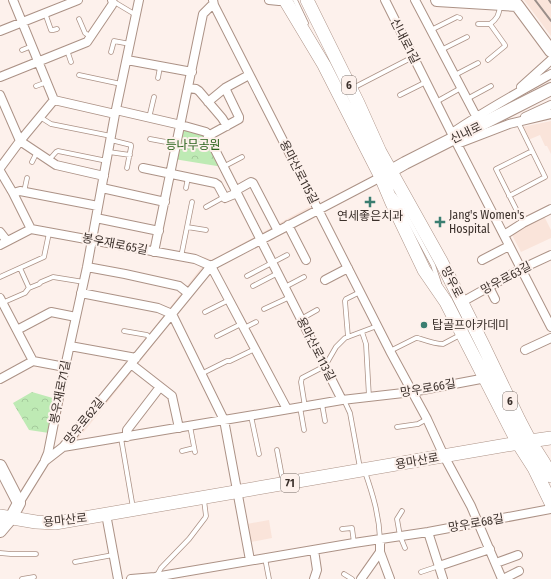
<svg xmlns="http://www.w3.org/2000/svg" width="551" height="579" viewBox="0 0 551 579" font-family="'Fira Sans Condensed','Noto Sans KR',sans-serif">
	<defs>
		<pattern id="park-crowns" width="20" height="18" patternUnits="userSpaceOnUse"><rect width="20" height="18" fill="#beeab4"/><path d="M2 6a3 3 0 1 1 6 0M12 15a3 3 0 1 1 6 0" fill="none" stroke="#a4c99b"/></pattern>
	</defs>
	<rect width="100%" height="100%" fill="#fdf1ec"/>
	<path fill="#fae4da" d="M524 0H551V36Z
		M551 121V154L547 146H545L540 135 528 140 522 127Z
		M309 207 314 215 217 267V269L215 274 212 276H208L71 448 64 442 201 268 197 263 204 257 212 260Z
		M544 216 551 230V238L521 252 511 233Z
		M269 520 272 538 251 542 247 524Z"/>
	<path fill="url(#park-crowns)" d="M181 125 206 132 223 167 174 159Z
		M32 392 56 399 49 433 29 430 13 403Z"/>
	<g fill="none" stroke-linecap="round" stroke-linejoin="round">
		<defs>
			<path id="lane" d="M295 0 306 23
				M113 3H116L136 15
				M45 13 51 30H53L57 29
				M79 19 85 33 91 37
				M478 24H490
				M431 30 457 17 460 18
				M22 50 32 46
				M67 50 71 62
				M441 50 467 37
				M111 52 114 41 130 44
				M488 60 505 46V45L490 24C497 19 499 15 500 6
				M79 75 121 84
				M455 75 478 63
				M158 78 160 67
				M36 86 47 82
				M353 88 413 57
				M400 95 426 82
				M467 99 491 86
				M436 102 461 88
				M40 117 51 124 111 136
				M149 118 154 97
				M150 139 177 144
				M111 140 131 145V147L127 168
				M109 152 130 155
				M49 160 56 152 58 151 107 161
				M32 162 37 152
				M223 167 242 157
				M186 188 188 177
				M24 192 27 178
				M394 195 398 200 433 265 439 283
				M509 196 545 177 518 122
				M206 207 224 197
				M523 223 496 169 532 151
				M187 227 206 230
				M181 257 192 202
				M20 268 29 288 39 284 41 282 53 277 84 282
				M247 276 287 255
				M0 277 44 257 49 233
				M253 286 278 273
				M285 287 304 277
				M2 303 25 293 28 289 29 288
				M264 309 290 297
				M205 312 229 300
				M301 319 317 310
				M244 328 256 322
				M124 331 147 335 151 339
				M362 332 366 344 369 397
				M217 336 241 324
				M348 337 345 301 346 299 360 292
				M390 351 416 338H418C427 341 435 344 443 344L460 335
				M201 374 227 361H230L255 349
				M344 400 350 413 360 468
				M322 404 325 421
				M300 407 304 430
				M305 407 301 382 302 378 325 366 336 347 345 338 377 326
				M251 416 259 454
				M190 426 195 452
				M397 427 418 424 427 419
				M121 438 133 508
				M277 450 283 482
				M182 451 194 448
				M365 472C373 495 379 515 380 539
				M402 511 397 519 400 536 405 548
				M342 529 352 528 354 543
				M0 553 11 554H36
				M265 558 269 579
				M75 562 113 555
				M421 572 439 566
				M344 574 352 579
				M156 577 161 568 189 539 205 518 206 516 204 500
				M22 579 34 577"/>
			<path id="street" d="M213 0 214 5 390 351 427 419 444 456 471 506 502 579
				M269 0 279 1H286
				M385 0 454 138 551 327
				M415 0 476 116
				M0 31 78 0
				M127 60 192 72
				M0 77 87 42 112 5 113 3 112 0
				M521 87 551 60
				M188 88 196 89 199 91 222 118 227 126
				M0 95 20 141 56 165 104 176
				M54 100 115 114
				M208 102 225 88 249 75
				M116 110 181 125 206 132 342 400
				M525 117 551 105
				M452 133C484 111 517 93 551 74
				M208 136 239 119V117L225 88
				M457 144 509 124 551 114
				M0 168 20 141 54 100 13 0
				M143 168 215 183 218 185 225 198 237 193
				M0 171 13 193 31 229 0 245
				M102 188 165 202
				M235 191 251 182 253 183 278 231
				M13 193 20 191 98 206
				M96 218 159 231
				M288 225 306 260
				M31 229 195 259 211 266 287 409
				M0 232 7 241
				M504 235 523 223 551 209
				M154 252 203 14 213 4
				M482 260 509 246
				M87 267 125 274 179 286 188 293
				M325 280 348 268
				M489 287 495 299
				M81 293 158 308 172 314 224 420 250 560
				M0 298 33 361
				M462 302 521 269 551 255
				M17 330 51 312 76 317
				M70 346 136 358
				M525 350 551 338
				M131 364 172 396 179 428
				M0 379 33 361 65 367
				M127 437V430L160 387
				M63 447 224 420 254 415 342 400 412 392 486 378
				M45 460 48 453 65 367 87 267 115 114 139 0
				M19 503 45 461 63 447 211 266 381 177
				M106 514 118 579
				M428 532 443 579
				M380 539V552L390 579
				M314 550 317 570 314 579
				M496 563 518 555
				M439 566 490 549
				M131 579 155 577 354 543 428 532 551 509
				M361 579 380 552
				M503 579 519 571"/>
			<path id="secondary" d="M437 0 517 5 551 51
				M382 176 405 163 551 89
				M0 466 19 503 11 518 0 531"/>
			<path id="primary" d="M285 0 324 65 381 177 392 203 424 270 446 302 518 443 534 468 551 503
				M307 0 358 103 380 152 441 261 483 345 519 420 530 441 544 463 551 476
				M0 516 36 522 55 523 530 441 551 438"/>
		</defs>
		<use href="#lane" stroke="#ac9286" stroke-width="5.5"/>
		<use href="#street" stroke="#ac9286" stroke-width="10"/>
		<use href="#secondary" stroke="#ac9286" stroke-width="14"/>
		<use href="#primary" stroke="#ac9286" stroke-width="14"/>
		<use href="#lane" stroke="#fff" stroke-width="4"/>
		<use href="#street" stroke="#fff" stroke-width="8"/>
		<use href="#secondary" stroke="#fff" stroke-width="12"/>
		<use href="#primary" stroke="#fff" stroke-width="13"/>
		<path stroke="#9a8e89" stroke-width="2" d="M535 0 551 21
			M549 0 551 3"/>
	</g>
	<g fill="#3a7e71" stroke="#fdf1ec" stroke-width="1.5">
		<path d="M368 196h4v4h4v4h-4v4h-4v-4h-4v-4h4z"/>
		<path d="M438 216h4v4h4v4h-4v4h-4v-4h-4v-4h4z"/>
		<circle cx="424" cy="325" r="4"/>
	</g>
	<g text-anchor="middle" dominant-baseline="central" stroke-width="4" stroke-linejoin="round" paint-order="stroke">
		<g fill="#fdf1ec" stroke="#756a65" stroke-width="1">
			<rect x="342" y="76" width="14" height="18" rx="3"/>
			<rect x="503" y="392" width="14" height="18" rx="3"/>
			<rect x="281" y="474" width="18" height="18" rx="3"/>
		</g>
		<g font-size="11" font-weight="bold" fill="#3b302b">
			<text x="349" y="85">6</text>
			<text x="510" y="401">6</text>
			<text x="290" y="483">71</text>
		</g>
		<g font-size="12" fill="#3b302b" stroke="#fdf1ec">
			<text transform="translate(405 41) rotate(63)">신내로1길</text>
			<text transform="translate(466 133) rotate(-26)">신내로</text>
			<text transform="translate(299 172) rotate(63)">용마산로115길</text>
			<text transform="translate(115 244) rotate(11)">봉우재로65길</text>
			<text transform="translate(506 278) rotate(-28)">망우로63길</text>
			<text transform="translate(452 282) rotate(63)">망우로</text>
			<text transform="translate(316 349) rotate(63)">용마산로113길</text>
			<text transform="translate(428 388) rotate(-10)">망우로66길</text>
			<text transform="translate(60 392) rotate(-79)">봉우재로71길</text>
			<text transform="translate(84 421) rotate(-51)">망우로62길</text>
			<text transform="translate(417 461) rotate(-10)">용마산로</text>
			<text transform="translate(65 520) rotate(-6)">용마산로</text>
			<text transform="translate(476 523) rotate(-10)">망우로68길</text>
		</g>
		<g font-size="12" fill="#29631b" stroke="#fdf1ec">
			<text x="193" y="145">등나무공원</text>
		</g>
		<g font-size="12" fill="#3b302b" stroke="#fdf1ec" text-anchor="start">
			<text x="449" y="215">Jang's Women's<tspan x="449" dy="14">Hospital</tspan></text>
			<text x="370" y="216" text-anchor="middle">연세좋은치과</text>
			<text x="432" y="325">탑골프아카데미</text>
		</g>
	</g>
</svg>
